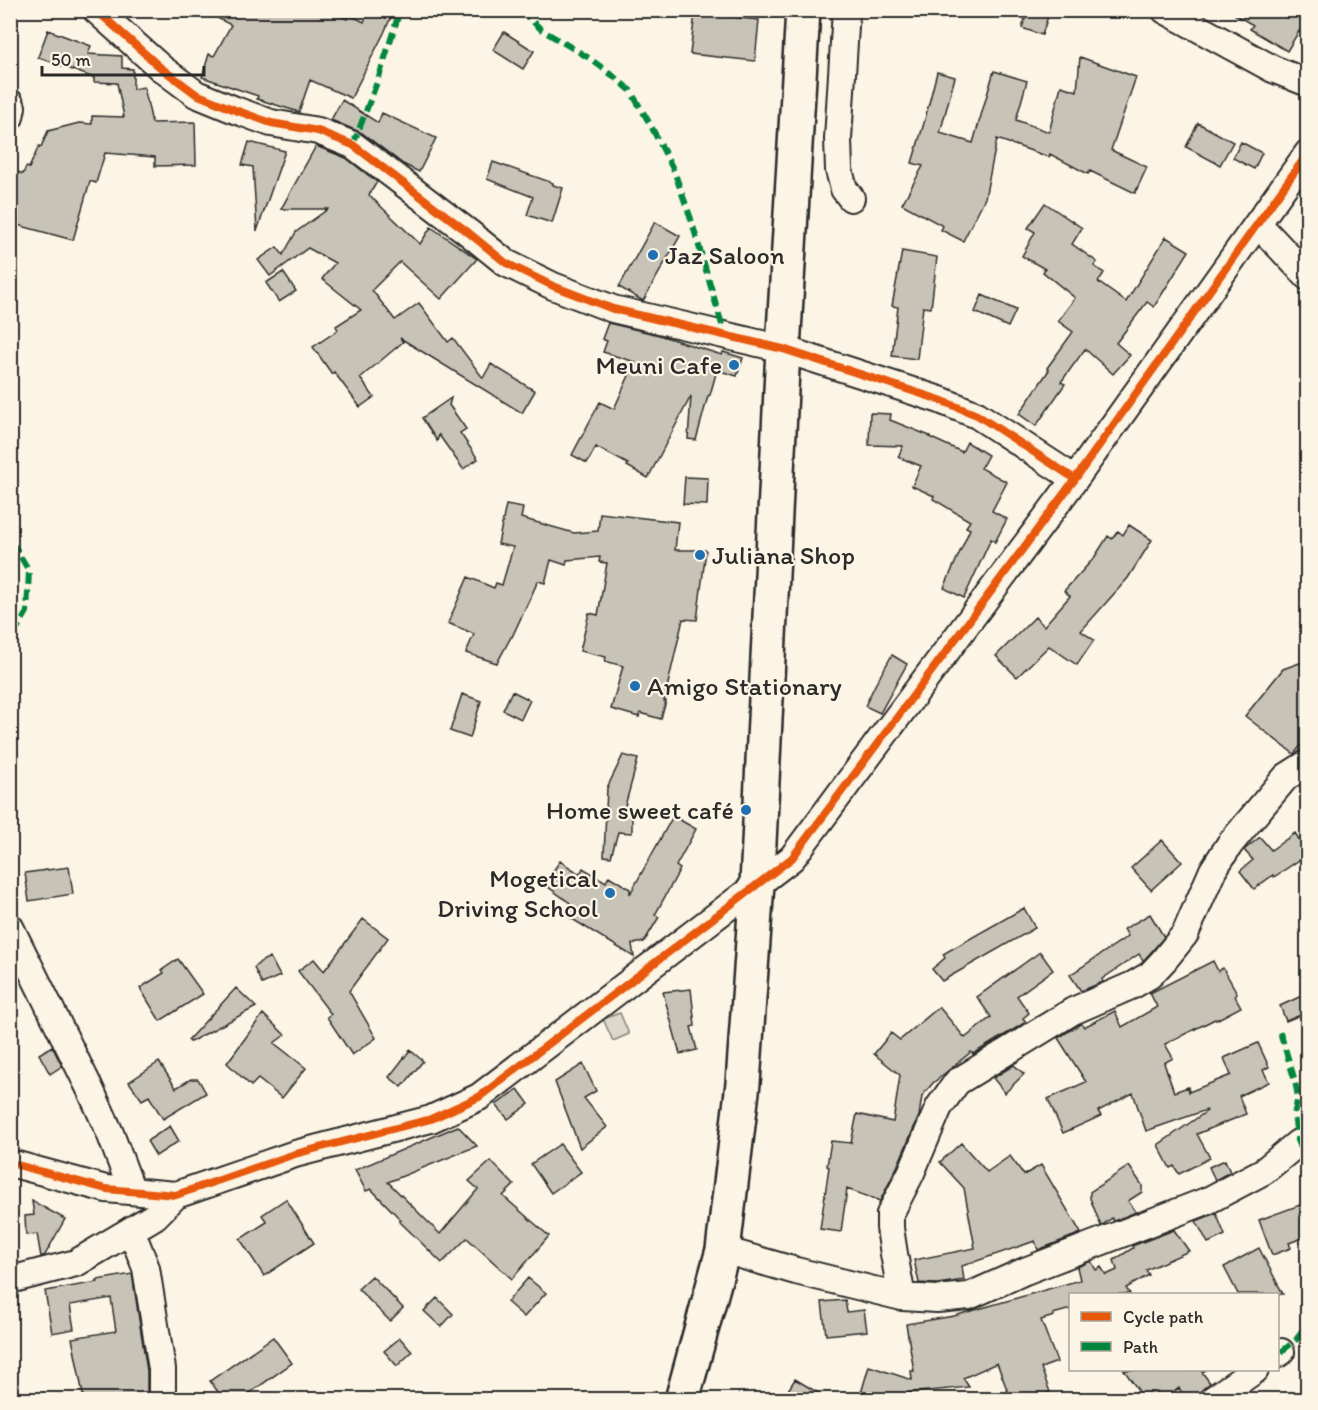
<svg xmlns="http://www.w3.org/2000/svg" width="1318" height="1410" viewBox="0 0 1318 1410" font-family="Itim,sans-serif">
	<rect width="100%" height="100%" fill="#fcf5e5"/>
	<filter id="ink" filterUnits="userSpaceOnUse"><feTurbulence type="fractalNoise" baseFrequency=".0167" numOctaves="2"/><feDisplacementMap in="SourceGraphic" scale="12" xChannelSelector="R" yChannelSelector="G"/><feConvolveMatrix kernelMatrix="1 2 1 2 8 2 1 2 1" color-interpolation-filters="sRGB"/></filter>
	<g filter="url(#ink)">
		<path fill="#ded8ca" stroke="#84827a" stroke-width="1.5" d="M620 1013 629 1034 613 1041 603 1019Z"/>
		<path fill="#c8c3b7" stroke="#2b2b2b" stroke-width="1.5" d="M202 10H328L347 19 350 15 364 22 369 10H394L384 33 351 98 310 80 299 112 257 99 258 96 202 77 209 54 214 56 231 25Z
			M1028 10H1050L1042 35 1022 28Z
			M1227 10H1308V38L1299 31 1287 51 1250 29 1253 25Z
			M695 13 759 20 755 61 690 54Z
			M48 30 91 46 88 54 122 56V68L133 69V89L144 87 152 123 195 122 196 165 155 166V157L105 153 96 183 90 181 73 240 10 223V183L15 171 23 174 26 167 29 168 39 146 41 147 48 131 79 123 92 124V116L124 117 117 83 94 82V78L38 57Z
			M504 32 534 51 523 69 493 50Z
			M1080 57 1136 77 1111 150 1147 167 1135 193 1090 171 1088 174 1050 154 1049 157 997 139 985 198 963 241 941 230 943 226 902 204 923 166 912 163 924 123 937 72 955 77 940 133 973 143 994 71 1027 81 1016 120 1049 132 1061 86 1077 91Z
			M342 100 378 123 382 113 436 138 419 172 403 164 362 133 331 120Z
			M1198 123 1233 142 1220 165 1186 147Z
			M249 142 285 151 257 231 253 167 242 165Z
			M1241 142 1262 153 1254 169 1233 158Z
			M316 146 346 158 377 182 369 195 420 244 431 227 477 259 441 299 400 262 372 290 395 320 419 303 448 342 453 338 483 378 491 364 535 391 522 413 400 338 403 342 360 378 374 397 360 407 334 372 332 374 313 347 338 330 336 326 361 310 322 279 335 263 308 248 270 276 258 260 277 247 283 255 296 232 328 209H281Z
			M493 162 553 183V185L563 188 552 223 527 215 533 197 487 179Z
			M1045 203 1082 228 1072 244 1097 262 1094 266 1104 273 1098 282 1126 302 1166 237 1189 251 1154 307 1147 302 1116 343 1130 355 1113 374 1085 349 1061 382 1065 384 1036 426 1019 414 1049 370 1047 368 1073 332 1058 321 1075 298 1043 272 1045 269 1022 256 1035 232 1028 228Z
			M655 222 680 236 643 301 619 287Z
			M902 251 937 257 931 308 923 307 917 359 892 356 898 307 892 306Z
			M283 272 296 291 279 302 266 283Z
			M982 295 1016 310 1008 327 975 312Z
			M608 323 659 335 722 355 723 352 743 358 737 376 717 370 710 395 708 396 696 440 688 439 691 396 648 478 627 466 628 464 596 447 587 463 572 455 600 402 614 409 635 362 603 352 607 341 602 339Z
			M451 398 449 405 466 429 460 433 478 459 463 469 439 435 437 441 422 418Z
			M870 413 891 414 890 420 930 436 929 437 962 452 967 442 988 455 981 468 1007 482 992 511 1007 519 995 542 991 539 964 598 944 588 970 529 966 527 970 521 933 499 934 496 912 486 921 466 898 457 903 446 869 445Z
			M685 477 708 478 707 505 683 504Z
			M506 505 523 508 521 518 574 533 598 531 600 513 678 522 675 550H706L697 620 683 619 664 701H666L661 719 640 713 639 717 611 709 623 666 605 661 606 657 580 651 589 613 598 615 607 563 599 562 600 557 567 560 566 565 551 560 545 583 538 581 512 637H511L497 663 466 653 474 634 448 623 468 577 494 588 496 583 502 585 513 547 498 544Z
			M1129 525 1152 540 1128 578 1081 631 1094 640 1077 665 1049 646 1017 677 996 656 1035 617 1044 626 1070 596 1064 591 1094 558 1108 536 1112 539 1118 531 1123 535Z
			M892 655 907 664 880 713 865 706 875 685Z
			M1308 660V737L1294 754 1245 716 1283 669Z
			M512 691 530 700 521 719 503 710Z
			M462 694 481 701 470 738 450 731Z
			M623 755 638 759 623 813H632V833L618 832 611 857 604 856 607 788Z
			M673 816 696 829 676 866 680 869 655 915 659 917 644 942 632 944 634 957 564 914 570 903 544 884 560 861 580 874 583 868 606 882 609 876 630 889V894Z
			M1295 833 1308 854 1274 877 1273 875 1254 889 1240 871 1253 860 1244 850 1260 837 1271 850Z
			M1162 840 1182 862 1151 890 1131 868Z
			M69 867 73 894 29 901 25 873Z
			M1024 908 1035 928 942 981 932 969 945 958 943 954Z
			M1150 914 1164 937 1153 950 1143 961 1139 954 1102 979 1103 982 1081 991 1070 975 1128 936 1124 929Z
			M363 919 388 938 349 991 376 1038 352 1055 327 1017 331 1014 298 971 314 959 324 971Z
			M1040 952 1053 970 1017 996 1029 1013 1023 1018 1026 1022 973 1054 971 1052 933 1083 922 1096 919 1116 897 1167 880 1201 847 1189 841 1232 820 1229 829 1167 827 1166 831 1141 851 1143 857 1114 893 1122 900 1075 874 1054 891 1033 900 1040 939 1007 965 1038 991 1017 977 997Z
			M270 957 280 976 262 984 254 968 260 962Z
			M178 959 203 994 160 1021 140 988 164 973 162 970Z
			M1213 961 1218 971 1223 968 1237 993 1235 996 1241 1007 1216 1020 1215 1019 1165 1044 1173 1058 1164 1063 1174 1092 1188 1087 1189 1092 1231 1075 1224 1058 1258 1043 1269 1067 1263 1070 1269 1082 1239 1096 1246 1114 1197 1134 1210 1158 1179 1174 1174 1166 1170 1168 1158 1145 1207 1111 1206 1110 1146 1131 1133 1093 1098 1111 1101 1116 1063 1133 1048 1099 1086 1082 1058 1038 1080 1024H1082L1084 1027 1115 1011 1122 1027 1157 1007 1150 993Z
			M236 988 256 1007 190 1042 188 1040Z
			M691 989 695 1026 691 1027 697 1050 680 1054 663 992Z
			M1308 993V1012L1286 1021 1280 1006Z
			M263 1014 285 1035 274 1043 306 1068 282 1098 258 1079 251 1086 227 1063Z
			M52 1046 62 1066 50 1074 39 1054Z
			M410 1050 423 1061 402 1087 389 1077Z
			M159 1062 176 1088 191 1079H198L206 1093 163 1119 149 1096 142 1100 129 1082Z
			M583 1064 596 1091 584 1098 607 1127 580 1148 555 1082Z
			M1014 1065 1024 1074 1005 1093 993 1078Z
			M518 1089 529 1104 508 1119 496 1105Z
			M170 1126 179 1141 156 1156 147 1141Z
			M458 1126 477 1146 388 1182 440 1234 478 1189 469 1181 491 1161 514 1185 503 1196 549 1236 512 1279 467 1238 442 1263 399 1221 401 1220 371 1189 366 1191 355 1170Z
			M961 1143 987 1172 1010 1156 1024 1175 1041 1165 1081 1233 1038 1250 1035 1241 962 1266 964 1280 937 1284 919 1283 914 1260 975 1248 964 1188 940 1162Z
			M560 1144 581 1172 551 1193 531 1164Z
			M1225 1160 1230 1172 1215 1180 1209 1167Z
			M1129 1166 1142 1185V1192L1128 1201 1136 1212 1114 1221 1112 1218 1101 1226 1090 1198V1192Z
			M286 1199 314 1243 264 1276 240 1239 267 1222 262 1215Z
			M32 1201 65 1219 45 1255 41 1257 37 1234 26 1235 25 1216 34 1215Z
			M1308 1202V1236L1289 1243 1291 1248 1272 1255 1259 1220Z
			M1216 1213 1225 1235 1208 1243 1196 1221Z
			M1174 1230 1189 1251 1146 1270 1149 1275 1126 1288 1130 1294H1071V1309L1053 1314 1054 1316 1041 1320 1057 1362 1041 1368 1050 1392 1032 1400H1011L997 1363 963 1378 969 1387 889 1395 888 1400H859L869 1366 912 1380 911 1371H914L906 1324 954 1316 1080 1280 1077 1267 1091 1261 1096 1270 1101 1267 1106 1275 1117 1270 1114 1260 1133 1248 1132 1246Z
			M1259 1248 1283 1294H1238L1224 1267Z
			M132 1274 147 1371V1400H84L72 1338 116 1331 111 1298 70 1305 74 1329 52 1333 45 1291 98 1282 97 1280Z
			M372 1276 403 1308 390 1321 358 1289Z
			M528 1278 546 1293 524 1317 507 1302Z
			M437 1298 453 1314 441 1327 424 1311Z
			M845 1300 847 1312 864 1310 867 1331 826 1335 822 1302Z
			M273 1337 292 1363 240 1400H224L210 1381Z
			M400 1338 412 1352 397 1366 384 1351Z
			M1124 1370H1206L1202 1372 1210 1383 1199 1393 1197 1400H1187L1179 1388 1163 1400H1145Z
			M795 1379 830 1400H782Z"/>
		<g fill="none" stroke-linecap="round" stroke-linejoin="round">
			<defs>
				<path id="minor" d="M96 10 161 68 196 94 235 110 271 123 318 131 353 145 469 233 506 263 553 286 613 309 783 349 940 400 977 415 1075 479
					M846 10 838 139 839 170 844 189 851 198
					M1165 10 1273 69 1308 83
					M10 103 12 107 10 117
					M1258 224 1308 277
					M10 927 91 1091 110 1133 132 1191
					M10 1163 106 1189 176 1195 295 1154 431 1119 479 1097 792 858 1075 479 1308 153
					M131 1230 146 1268 162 1369V1400
					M723 1250 796 1271 902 1297 937 1299 969 1296 1025 1271 1209 1200 1264 1171 1298 1143
					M10 1280 76 1263 155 1216 176 1195
					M902 1297 894 1254 890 1228V1214L911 1173 939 1107 957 1082 1073 1011 1133 985 1150 975 1164 960 1185 934 1213 870 1230 844 1286 777 1308 763
					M1278 1354 1281 1352
					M1212 1400 1255 1370"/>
				<path id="trunk" d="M682 1400 723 1250 743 1083 757 884 783 349 803 10"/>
			</defs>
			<use href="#minor" stroke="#2b2b2b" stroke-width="30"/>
			<use href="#trunk" stroke="#2b2b2b" stroke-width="38"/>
			<use href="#minor" stroke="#fcf5e5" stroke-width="26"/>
			<use href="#trunk" stroke="#fcf5e5" stroke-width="33"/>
			<path stroke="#00873e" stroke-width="6" stroke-dasharray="12 6" stroke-linecap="butt" d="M520 10 542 30 589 58 612 75 630 90 650 124 674 171 691 219 725 335
				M353 145 379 77 400 10
				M10 543 15 547 29 571 27 612 10 640
				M1280 1032 1295 1081 1298 1097 1294 1115 1298 1143 1308 1156
				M1308 1275C1299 1287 1304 1306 1308 1320
				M1281 1352 1296 1340 1308 1321"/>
			<defs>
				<path id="cycleway" d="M96 10 161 68 196 94 235 110 271 123 318 131 353 145 469 233 506 263 553 286 613 309 783 349 940 400 977 415 1075 479
					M10 1163 106 1189 176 1195 295 1154 431 1119 479 1097 792 858 1075 479 1308 153"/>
			</defs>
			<use href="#cycleway" stroke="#fcf5e5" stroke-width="11"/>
			<use href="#cycleway" stroke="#e8590c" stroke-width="8"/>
		</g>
	</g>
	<g fill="#1f6fb2" stroke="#fcf5e5" stroke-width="2">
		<circle cx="653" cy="255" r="6"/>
		<circle cx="734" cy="365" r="6"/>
		<circle cx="700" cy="555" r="6"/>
		<circle cx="635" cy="686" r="6"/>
		<circle cx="746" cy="810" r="6"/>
		<circle cx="610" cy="893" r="6"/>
	</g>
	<g text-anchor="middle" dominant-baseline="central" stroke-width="4.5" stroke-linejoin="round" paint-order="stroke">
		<g font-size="26" fill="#2b2b2b" stroke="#fcf5e5" text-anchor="start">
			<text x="665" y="255">Jaz Saloon</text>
			<text x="722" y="365" text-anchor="end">Meuni Cafe</text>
			<text x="712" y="555">Juliana Shop</text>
			<text x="647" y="686">Amigo Stationary</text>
			<text x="734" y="810" text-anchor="end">Home sweet café</text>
			<text x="598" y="878" text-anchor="end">Mogetical<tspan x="598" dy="30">Driving School</tspan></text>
		</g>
	</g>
	<rect width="1318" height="1410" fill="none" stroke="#fcf5e5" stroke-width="36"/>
	<rect x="18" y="18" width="1282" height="1374" fill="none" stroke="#2b2b2b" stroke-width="2" filter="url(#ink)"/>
	<rect x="1069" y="1293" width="210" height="78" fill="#fcf5e5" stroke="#a8a49b" stroke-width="1.5"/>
	<rect x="1081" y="1312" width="30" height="9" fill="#e8590c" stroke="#a8a49b" stroke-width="1.5"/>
	<text x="1123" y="1323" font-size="18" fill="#2b2b2b">Cycle path</text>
	<rect x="1081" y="1342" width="30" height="9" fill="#00873e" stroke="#a8a49b" stroke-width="1.5"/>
	<text x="1123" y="1353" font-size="18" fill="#2b2b2b">Path</text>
	<path d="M42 66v9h162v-9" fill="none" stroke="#2b2b2b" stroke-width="3"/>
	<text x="51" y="66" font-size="18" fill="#2b2b2b" stroke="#fcf5e5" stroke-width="4.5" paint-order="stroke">50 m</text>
</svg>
